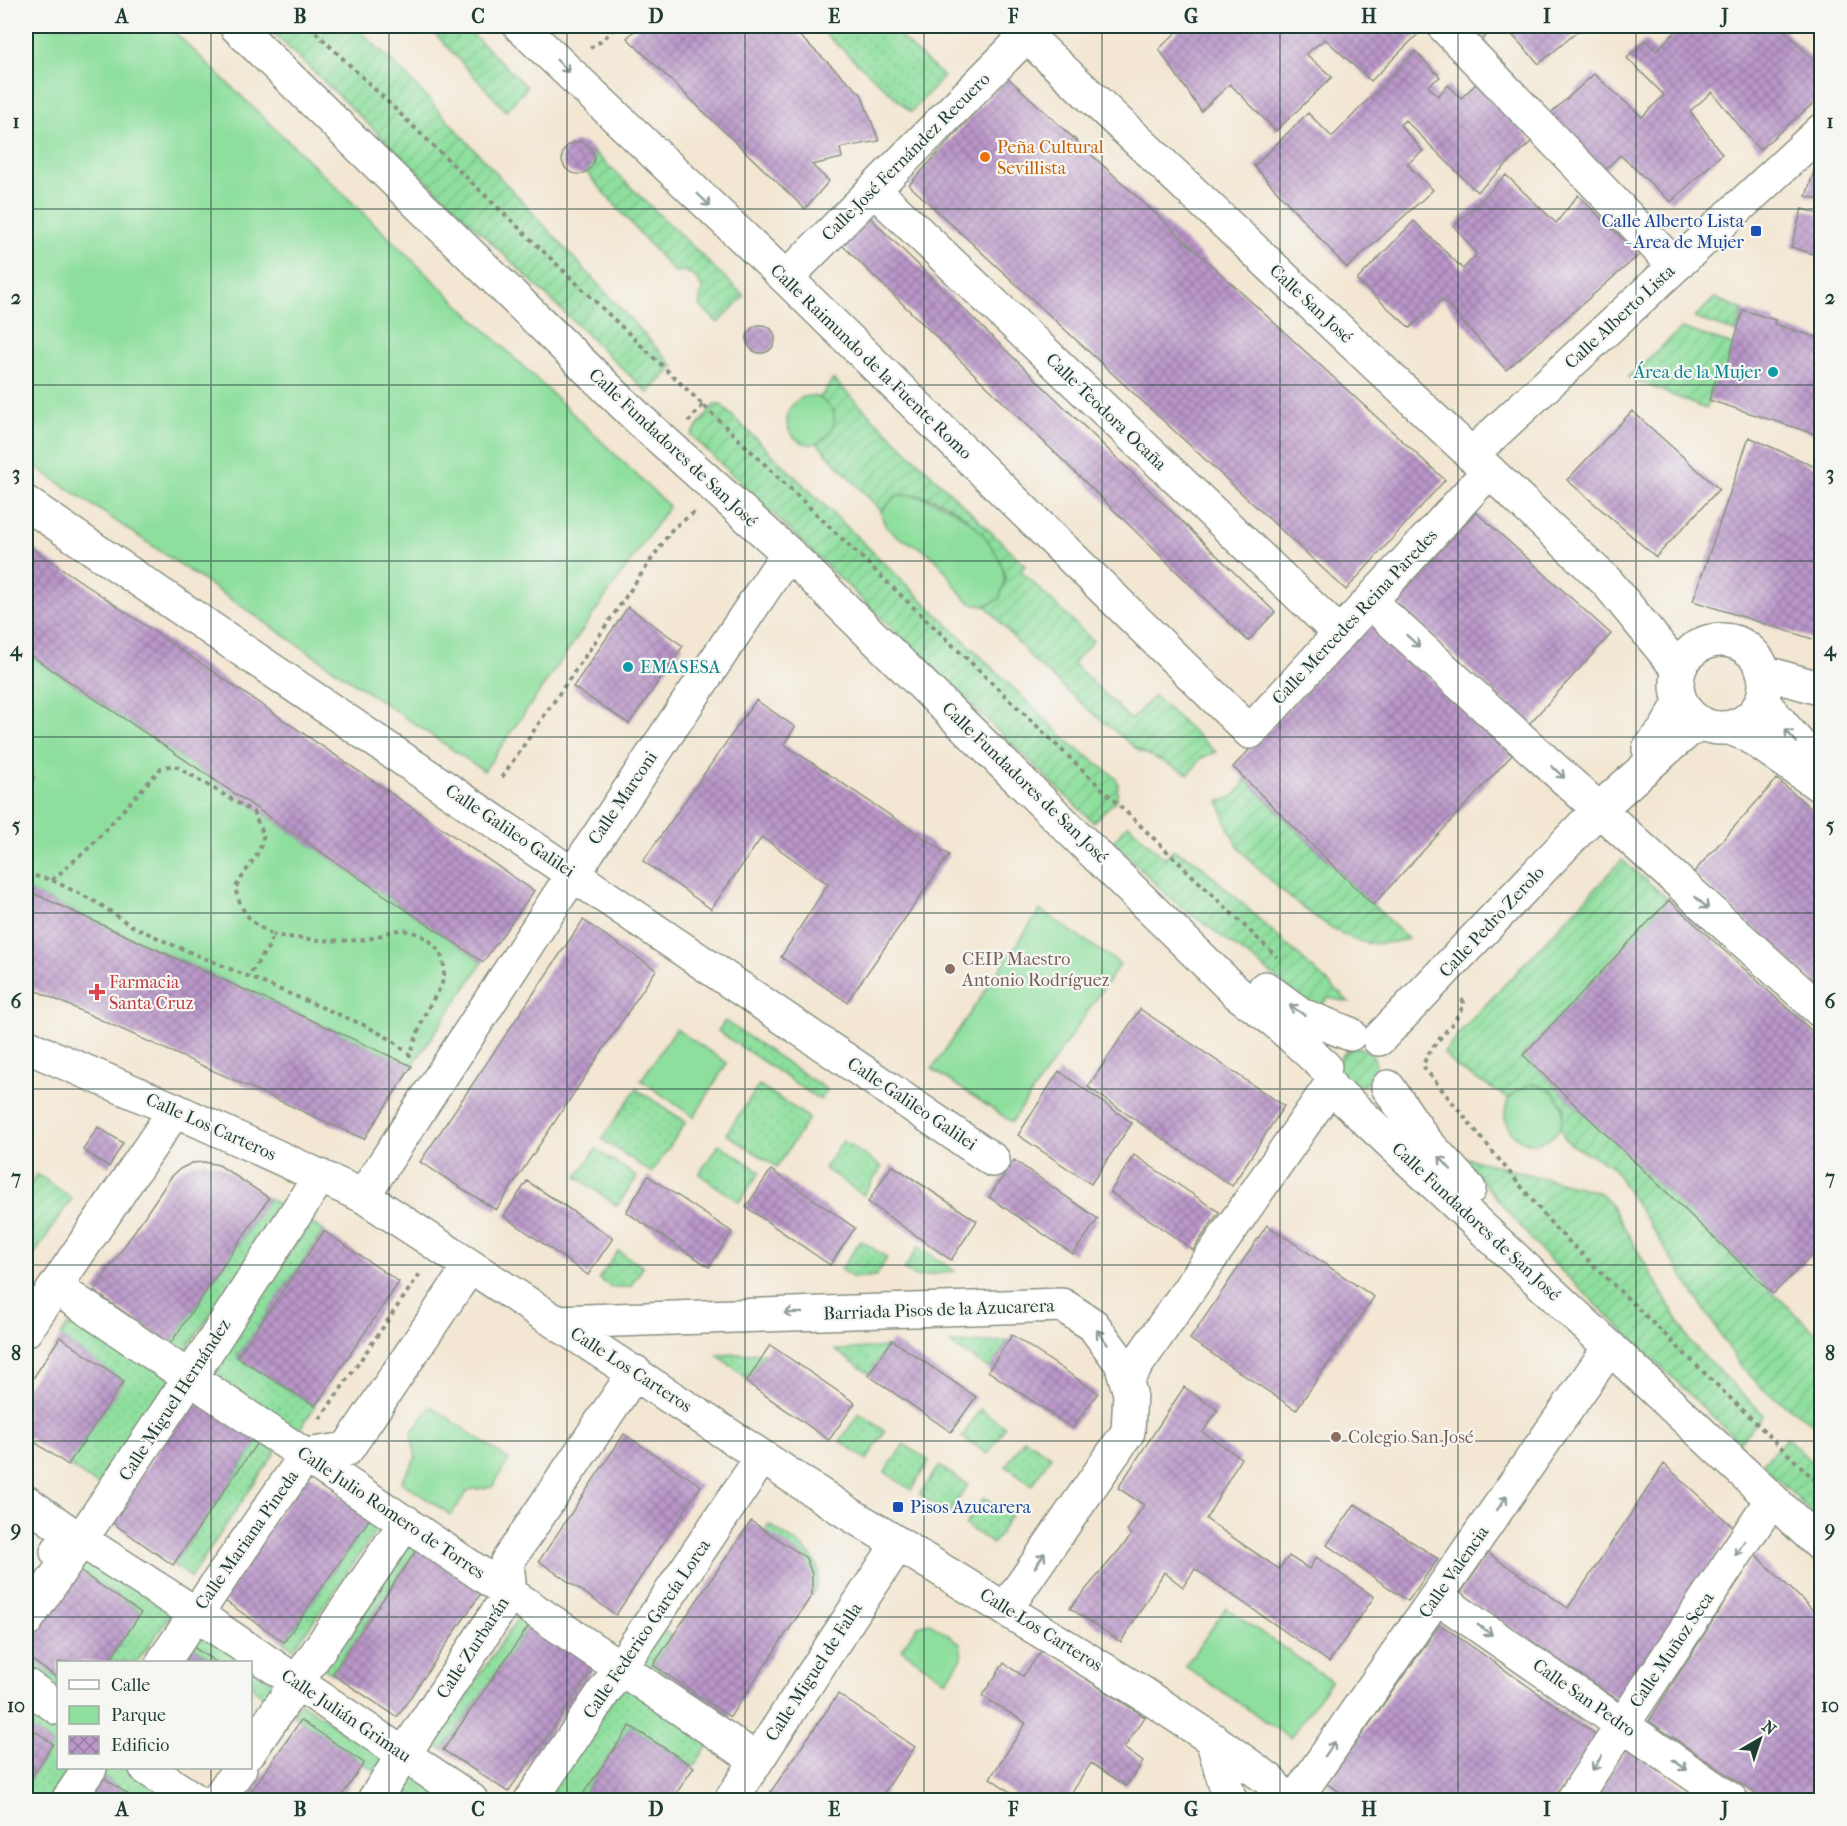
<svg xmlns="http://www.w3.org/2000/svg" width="1847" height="1826" viewBox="0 0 1847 1826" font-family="'IM FELL French Canon',serif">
	<defs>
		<pattern id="grass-dots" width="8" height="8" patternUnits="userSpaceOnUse" patternTransform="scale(1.5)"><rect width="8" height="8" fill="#8edf9e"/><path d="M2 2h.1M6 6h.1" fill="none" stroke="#7ac089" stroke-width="1.8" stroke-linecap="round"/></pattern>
		<pattern id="garden-furrows" width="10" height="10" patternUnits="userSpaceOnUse" patternTransform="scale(1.5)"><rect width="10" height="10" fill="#8edf9e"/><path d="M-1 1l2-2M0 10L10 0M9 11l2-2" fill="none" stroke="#7ac089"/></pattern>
		<pattern id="building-cross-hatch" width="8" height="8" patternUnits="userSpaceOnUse" patternTransform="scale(1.5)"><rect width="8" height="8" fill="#ba96c9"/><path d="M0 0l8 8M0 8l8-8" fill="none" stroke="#977ca4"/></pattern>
	</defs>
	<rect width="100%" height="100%" fill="#f6f6f2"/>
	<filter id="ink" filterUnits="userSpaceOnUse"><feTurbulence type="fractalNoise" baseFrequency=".0167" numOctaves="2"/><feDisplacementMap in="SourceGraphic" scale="12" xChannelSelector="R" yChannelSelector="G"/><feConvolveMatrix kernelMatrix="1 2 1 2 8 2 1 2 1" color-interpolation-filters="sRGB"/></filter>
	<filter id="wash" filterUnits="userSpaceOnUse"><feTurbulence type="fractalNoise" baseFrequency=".008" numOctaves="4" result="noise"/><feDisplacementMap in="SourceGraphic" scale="24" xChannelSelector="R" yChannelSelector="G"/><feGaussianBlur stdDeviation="1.35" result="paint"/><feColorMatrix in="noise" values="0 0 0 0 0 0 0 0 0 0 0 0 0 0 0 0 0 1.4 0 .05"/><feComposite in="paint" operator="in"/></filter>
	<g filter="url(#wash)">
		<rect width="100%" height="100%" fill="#f3e6d2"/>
		<path fill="url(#grass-dots)" stroke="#568e69" stroke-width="1.5" d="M817 26H888L944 77 911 112Z
			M725 1021 827 1090 820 1100 718 1031Z
			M759 1085 809 1118 777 1167 726 1134Z
			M636 1089 686 1122 652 1173 602 1139Z
			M843 1141 882 1167 863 1195 824 1168Z
			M719 1144 760 1172 739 1202 699 1174Z
			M596 1149 637 1177 617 1206 577 1177Z
			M269 1198 283 1208 184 1353 170 1344Z
			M310 1222 324 1231 237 1357 315 1406 298 1432 209 1373Z
			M861 1240 887 1258 876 1276 853 1278 841 1269Z
			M919 1247 955 1271 916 1277 904 1269Z
			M618 1251 643 1267 630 1287H610L599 1278Z
			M77 1312 173 1376 99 1486 68 1465 123 1381 60 1337Z
			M1008 1341 990 1369 950 1344Z
			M887 1347 870 1374 835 1350Z
			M765 1353 748 1379 717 1355Z
			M980 1409 1005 1427 988 1454 962 1437Z
			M859 1413 885 1431 867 1460 840 1441Z
			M1024 1439 1051 1456 1032 1485 1006 1466Z
			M259 1440 276 1451 191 1577 173 1565Z
			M904 1444 929 1461 911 1490 885 1472Z
			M939 1466 968 1485 948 1515 920 1494Z
			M984 1498 1011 1515 993 1544 965 1525Z
			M371 1517 381 1524 294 1649 284 1642Z
			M769 1524C795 1543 834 1559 812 1595V1574L765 1531Z
			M409 1542 418 1548 332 1674 322 1667Z
			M87 1556 172 1613 137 1662H108L141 1612 78 1570Z
			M519 1616 530 1624 443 1750 434 1743Z
			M193 1627 244 1662H216L185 1641Z
			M661 1629 672 1636 653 1665 730 1717 723 1729 634 1668Z
			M26 1656 58 1678V1695L26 1673Z
			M251 1667 277 1685 267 1699 251 1687Z
			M624 1683 711 1740 694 1767 630 1726 579 1800H564L550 1792Z
			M26 1698 58 1720V1768H70L49 1800H26V1786L53 1744 26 1725Z
			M300 1702 385 1759 376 1772 292 1714Z
			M105 1768H128L177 1800H136L100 1775Z
			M409 1774 448 1800H419L414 1796 410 1800H391Z"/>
		<path fill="#8edf9e" stroke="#568e69" stroke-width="1.5" d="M26 26H168L669 506 484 771 26 460Z
			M787 420a24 24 0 1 1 48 0a24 24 0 1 1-48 0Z
			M897 495C944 491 1025 547 999 599 990 604 983 608 973 604 957 597 947 565 927 552 909 539 883 538 881 511Z
			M26 652 483 962 412 1066 26 890Z
			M1040 910 1120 964 1012 1122 932 1069Z
			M676 1029 727 1063 694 1117 641 1080Z
			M1505 1114a29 29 0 1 1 58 0a29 29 0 1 1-58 0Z
			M431 1406 509 1460 492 1487 468 1490 451 1515 401 1482 416 1458 411 1433Z
			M1226 1608 1331 1681 1290 1738 1185 1666Z
			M930 1623 960 1643 962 1658 946 1681 901 1649 918 1626Z"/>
		<path fill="url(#garden-furrows)" stroke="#568e69" stroke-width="1.5" d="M266 26H355L408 77 674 367 648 393Z
			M428 26H464L527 87 506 111Z
			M591 149 744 296 718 323 699 305 702 288 696 278 685 271 674 272 586 172 594 159Z
			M1715 298 1743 310 1736 332 1694 318Z
			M1682 328 1733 345 1725 373 1718 372 1706 409 1628 377Z
			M833 379 1025 565 1021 571 1093 641 1073 663 1131 720 1154 696 1216 752 1201 758 1189 774 1138 750 1088 709 1034 661 986 606 999 599 1006 578C992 531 948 490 897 495L881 511 817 443C831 436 836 427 834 411L820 398Z
			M714 405H721L1070 743 1115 777 1118 784 1117 799 1093 822 691 435Z
			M1245 779 1408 939C1391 943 1375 946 1358 941 1324 930 1249 868 1232 836 1226 825 1223 813 1219 801 1234 799 1239 793 1245 779Z
			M1128 824 1164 858 1173 850 1195 860 1349 1002 1328 998 1315 1011 1263 967 1172 900 1113 842Z
			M1622 860 1669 900 1523 1055 1821 1338V1429L1764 1390 1740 1365 1613 1168C1600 1154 1562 1151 1561 1127 1561 1121 1564 1114 1564 1108L1553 1091 1534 1084 1516 1091 1509 1099 1456 1067 1444 1053 1461 1031Z
			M1338 1067a19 19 0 1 1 38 0a19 19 0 1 1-38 0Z
			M1462 1157 1594 1191 1602 1194 1613 1208 1691 1343 1764 1415 1739 1442 1543 1253Z
			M37 1174 72 1198 26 1267V1191Z
			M1787 1438 1821 1471V1522L1762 1464Z"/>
		<g id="blocks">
			<path fill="url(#building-cross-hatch)" d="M637 26H789L861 94 879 141 840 148 842 158 812 165 829 181 805 209 627 38 638 27Z
				M1183 26H1420L1423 29 1371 81 1325 39 1306 54 1332 77 1276 131 1230 84 1201 111 1159 49Z
				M1454 26H1498L1474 46Z
				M1504 26H1584L1539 64Z
				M1681 26H1780L1822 69V96L1759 150 1712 92 1690 111 1722 154 1671 202 1620 155 1599 176 1541 122 1594 74 1642 117 1664 95 1627 58 1645 40 1656 51Z
				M1415 51 1440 77 1428 86 1438 96 1448 85 1461 98 1476 84 1532 141 1477 192 1405 120 1400 125 1423 151 1407 164 1433 190 1347 268 1254 166 1308 113 1332 137Z
				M1007 77 1445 480 1346 590 909 185Z
				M562 158a16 16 0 1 1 32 0a16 16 0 1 1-32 0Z
				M1818 158 1822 159V200L1806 196Z
				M1506 175 1556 223 1578 195 1639 255 1506 370 1442 299 1410 328 1357 280 1414 221 1463 269 1477 254 1454 226Z
				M1802 209 1822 215V257L1791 247Z
				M868 216 1275 612 1248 641 840 243Z
				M1743 310 1775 320 1774 324 1822 339V409L1815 434 1709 400 1718 371 1725 373Z
				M747 339a14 14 0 1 1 28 0a14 14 0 1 1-28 0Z
				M1632 411 1719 489 1656 557 1567 480Z
				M1749 437 1822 470V642L1693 601Z
				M1476 512 1611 634 1529 724 1394 600Z
				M26 544 534 891 483 962 26 652Z
				M628 607 683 646 629 724 573 687Z
				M1370 622 1512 755 1373 905 1233 767Z
				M756 700 795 727 784 744 949 855 847 1002 781 957 828 884 762 837 711 909 643 861Z
				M1777 779 1822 818V989L1693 873Z
				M26 890 412 1066 364 1139 26 986Z
				M1669 900 1822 1040V1245L1773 1294 1523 1055Z
				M583 920 656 970 496 1210 420 1162Z
				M1140 1009 1284 1106 1232 1186 1088 1087Z
				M1059 1071 1132 1123 1091 1184 1018 1135Z
				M98 1127 123 1143 109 1167 83 1150Z
				M1134 1155 1219 1212 1193 1250 1110 1192Z
				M1014 1160 1098 1219 1073 1254 989 1197Z
				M204 1162 219 1165 269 1198 170 1344 94 1291 171 1177 180 1169 192 1163Z
				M892 1165 977 1221 951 1260 868 1202Z
				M771 1170 855 1228 830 1265 746 1207Z
				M648 1176 732 1232 709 1267 626 1212Z
				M527 1181 613 1238 588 1275 504 1216Z
				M1267 1225 1374 1297 1296 1410 1190 1339Z
				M324 1231 399 1282 315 1406 237 1357Z
				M1012 1335 1098 1393 1072 1428 988 1371Z
				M60 1337 124 1381 68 1465 26 1436V1389Z
				M892 1340 976 1397 951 1432 868 1375Z
				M770 1345 855 1403 829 1440 746 1382Z
				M1184 1387 1218 1410 1203 1432 1241 1458 1206 1519 1279 1569 1289 1556 1309 1569 1316 1557 1374 1597 1329 1662 1195 1569 1183 1587 1164 1572 1121 1642 1070 1608 1132 1535 1127 1531 1144 1505 1118 1488Z
				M195 1396 259 1440 173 1565 110 1521Z
				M624 1434 701 1486 616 1615 539 1561Z
				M1664 1464 1734 1528 1620 1701 1460 1594 1488 1553 1568 1608Z
				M307 1473 371 1517 284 1642 221 1598Z
				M1355 1504 1438 1559 1408 1601 1327 1545Z
				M751 1521 806 1558 812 1574V1595L730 1717 653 1665Z
				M418 1548 482 1592 397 1717 332 1674Z
				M1755 1554 1822 1619V1800H1765L1649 1721Z
				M78 1570 141 1613 108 1662H58V1678L26 1656V1646Z
				M530 1624 595 1667 508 1792 443 1750Z
				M1440 1624 1597 1735 1553 1800H1353L1327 1784Z
				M190 1645 216 1662H178Z
				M1042 1650 1145 1717 1124 1748 1143 1762 1126 1786 1091 1763 1067 1800H1022L990 1778 1026 1723 982 1696 1004 1663 1023 1676Z
				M838 1694 915 1747 879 1800H765Z
				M301 1720 364 1763 339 1800H245Z
				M26 1725 53 1744 26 1786Z
				M630 1726 694 1767 672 1800H579Z
				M1627 1748 1702 1800H1592Z
				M100 1775 136 1800H83Z"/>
		</g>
	</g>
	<g filter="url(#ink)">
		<use href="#blocks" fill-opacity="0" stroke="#899283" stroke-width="1.5"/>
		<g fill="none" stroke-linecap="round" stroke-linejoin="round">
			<defs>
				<path id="minor" d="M236 26 641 421 788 553 1237 993 1276 1022 1325 1067
					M520 26 786 278 1250 732 1489 471
					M1444 26 1675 266
					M874 190 1339 633
					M786 278 1027 35
					M1471 455 1822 130
					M26 503 993 1160
					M1370 602 1822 1012
					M1763 672 1822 689
					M1649 749 1665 730 1681 702
					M1265 988 1302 1015 1350 1034
					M1379 1039 1599 809 1669 747 1688 731 1703 724
					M26 1046 175 1110 363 1196 848 1513 1139 1691 1212 1739 1268 1779 1279 1792
					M1388 1087 1425 1141 1469 1189
					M1342 1097 1822 1546
					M363 1196 573 874 788 553
					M55 1287 757 1760
					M556 1322 1062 1305 1093 1325 1121 1363 1130 1393 1128 1432 1006 1608
					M26 1330 175 1110
					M1126 1380 1330 1086
					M26 1502 70 1533 57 1552
					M70 1533 196 1614 471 1800
					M1437 1597 1731 1800
					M26 1621 191 1376 320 1176
					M163 1662 306 1455 347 1449 470 1266
					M26 1685 58 1708
					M1212 1739 1230 1800
					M250 1751 406 1522
					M146 1768 195 1800
					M1297 1797 1610 1347
					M68 1800 90 1768
					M217 1800 240 1768
					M374 1800 510 1593 507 1562 635 1372
					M531 1800 762 1457
					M731 1800 898 1544
					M1573 1800 1772 1499"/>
				<path id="major" d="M1016 26 1607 582 1679 670
					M1677 684a44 44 0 1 1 88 0a44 44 0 1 1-88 0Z
					M1762 701 1820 769
					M1730 728 1748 735 1822 787"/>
			</defs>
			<use href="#minor" stroke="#899283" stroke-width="36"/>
			<use href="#major" stroke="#899283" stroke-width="36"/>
			<path stroke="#899283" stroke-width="4" stroke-dasharray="4.5 4.5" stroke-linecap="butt" d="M309 26 1277 957
				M590 48 603 40 616 26
				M688 422 703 405
				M26 750C33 766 38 778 26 794
				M502 777 673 528 695 512
				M26 874 52 880 98 903 130 925 173 945 364 1025 392 1040 410 1055C415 1041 420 1026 426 1012 431 1001 443 987 444 975 447 949 423 930 399 930 389 930 374 940 360 940 331 942 301 939 273 935
				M52 880 90 847 161 768 174 765 253 812 264 835 259 851 235 888C242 914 250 922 273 935L269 946 248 977
				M1462 999 1464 1003C1455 1028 1431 1041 1423 1066L1426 1070 1555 1228 1822 1487
				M320 1419 421 1272"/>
			<use href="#minor" stroke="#fff" stroke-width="33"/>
			<use href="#major" stroke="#fff" stroke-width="33"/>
		</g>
		<defs><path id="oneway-shaft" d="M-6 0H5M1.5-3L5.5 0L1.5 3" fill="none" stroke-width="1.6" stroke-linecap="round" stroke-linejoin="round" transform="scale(1.5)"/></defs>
		<g stroke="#8f9e9a">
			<use href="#oneway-shaft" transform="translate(563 66) rotate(44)"/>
			<use href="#oneway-shaft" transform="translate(704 200) rotate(44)"/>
			<use href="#oneway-shaft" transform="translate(1413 641) rotate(42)"/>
			<use href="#oneway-shaft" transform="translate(1791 736) rotate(-132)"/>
			<use href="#oneway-shaft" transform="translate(1558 772) rotate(42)"/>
			<use href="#oneway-shaft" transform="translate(1702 903) rotate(42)"/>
			<use href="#oneway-shaft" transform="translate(1297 1010) rotate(-147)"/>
			<use href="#oneway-shaft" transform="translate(1445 1163) rotate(-132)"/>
			<use href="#oneway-shaft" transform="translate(793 1313) rotate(179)"/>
			<use href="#oneway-shaft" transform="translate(1102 1337) rotate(-127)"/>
			<use href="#oneway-shaft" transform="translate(1502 1503) rotate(-55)"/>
			<use href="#oneway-shaft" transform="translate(1740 1548) rotate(124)"/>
			<use href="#oneway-shaft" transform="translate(1040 1560) rotate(-56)"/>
			<use href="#oneway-shaft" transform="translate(1485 1630) rotate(35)"/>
			<use href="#oneway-shaft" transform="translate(1330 1749) rotate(-55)"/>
			<use href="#oneway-shaft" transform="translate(1597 1763) rotate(123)"/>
			<use href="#oneway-shaft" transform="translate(1680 1765) rotate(35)"/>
		</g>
	</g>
	<path fill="none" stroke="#1f3d34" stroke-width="1.5" stroke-opacity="0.55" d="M211 26V1662M389 26V1800M567 26V1800M745 26V1800M924 26V1800M1102 26V1800M1280 26V1800M1458 26V1800M1636 26V1800M26 209H1822M26 385H1822M26 561H1822M26 737H1822M26 913H1822M26 1089H1822M26 1265H1822M26 1441H1822M26 1617H1822M211 1768V1800"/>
	<circle fill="#e8710a" stroke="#f6f6f2" stroke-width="2" cx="985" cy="157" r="6"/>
	<g fill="#1a4fb4" stroke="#f6f6f2" stroke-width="2">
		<rect x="1750" y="225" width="12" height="12" rx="3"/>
		<rect x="892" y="1501" width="12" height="12" rx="3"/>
	</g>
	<g fill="#0f9aa8" stroke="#f6f6f2" stroke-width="2">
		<circle cx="1773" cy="372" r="6"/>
		<circle cx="628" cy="667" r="6"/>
	</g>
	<g fill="#8d6e63" stroke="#f6f6f2" stroke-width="2">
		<circle cx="950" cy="969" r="6"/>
		<circle cx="1336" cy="1437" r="6"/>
	</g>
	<path fill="#e0444e" stroke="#f6f6f2" stroke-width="2" d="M94 983h6v6h6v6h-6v6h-6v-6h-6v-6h6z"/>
	<g text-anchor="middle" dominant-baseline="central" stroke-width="4.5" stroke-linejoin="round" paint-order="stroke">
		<g font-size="18" fill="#c56008" stroke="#f6f6f2" text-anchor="start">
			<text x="997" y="147">Peña Cultural<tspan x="997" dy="21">Sevillista</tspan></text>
		</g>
		<g font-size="18" fill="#1f3d34" stroke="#f6f6f2">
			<text transform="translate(906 157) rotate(-45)">Calle José Fernández Recuero</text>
			<text transform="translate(1311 304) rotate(43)">Calle San José</text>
			<text transform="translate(1620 317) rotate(-43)">Calle Alberto Lista</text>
			<text transform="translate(871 362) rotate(44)">Calle Raimundo de la Fuente Romo</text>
			<text transform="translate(1106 412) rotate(44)">Calle Teodora Ocaña</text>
			<text transform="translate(673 448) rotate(43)">Calle Fundadores de San José</text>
			<text transform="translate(1355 617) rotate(-47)">Calle Mercedes Reina Paredes</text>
			<text transform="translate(1025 783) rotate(44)">Calle Fundadores de San José</text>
			<text transform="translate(623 798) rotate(-56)">Calle Marconi</text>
			<text transform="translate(510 831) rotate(34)">Calle Galileo Galilei</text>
			<text transform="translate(1492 922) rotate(-47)">Calle Pedro Zerolo</text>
			<text transform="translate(912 1104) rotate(34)">Calle Galileo Galilei</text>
			<text transform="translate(211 1127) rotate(24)">Calle Los Carteros</text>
			<text transform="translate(1476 1222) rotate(43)">Calle Fundadores de San José</text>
			<text transform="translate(939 1310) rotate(-2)">Barriada Pisos de la Azucarera</text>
			<text transform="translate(631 1370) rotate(33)">Calle Los Carteros</text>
			<text transform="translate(175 1400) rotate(-57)">Calle Miguel Hernández</text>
			<text transform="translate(391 1513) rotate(34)">Calle Julio Romero de Torres</text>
			<text transform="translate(247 1540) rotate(-55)">Calle Mariana Pineda</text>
			<text transform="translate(1454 1572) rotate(-55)">Calle Valencia</text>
			<text transform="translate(647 1629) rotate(-56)">Calle Federico García Lorca</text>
			<text transform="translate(1041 1630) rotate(32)">Calle Los Carteros</text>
			<text transform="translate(473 1648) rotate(-57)">Calle Zurbarán</text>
			<text transform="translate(1672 1650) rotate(-56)">Calle Muñoz Seca</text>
			<text transform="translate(814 1672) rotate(-57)">Calle Miguel de Falla</text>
			<text transform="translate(1584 1698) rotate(35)">Calle San Pedro</text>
			<text transform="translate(346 1716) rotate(34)">Calle Julián Grimau</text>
		</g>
		<g font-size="18" fill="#164399" stroke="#f6f6f2" text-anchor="end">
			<text x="1744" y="221">Calle Alberto Lista<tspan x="1744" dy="21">- Area de Mujer</tspan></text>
			<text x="910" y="1507" text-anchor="start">Pisos Azucarera</text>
		</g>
		<g font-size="18" fill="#0d838f" stroke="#f6f6f2" text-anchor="end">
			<text x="1761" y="372">Área de la Mujer</text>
			<text x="640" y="667" text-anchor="start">EMASESA</text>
		</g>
		<g font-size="18" fill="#785e54" stroke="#f6f6f2" text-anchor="start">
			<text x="962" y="959">CEIP Maestro<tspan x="962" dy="21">Antonio Rodríguez</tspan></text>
			<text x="1348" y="1437">Colegio San José</text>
		</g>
		<g font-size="18" fill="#be3a42" stroke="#f6f6f2" text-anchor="start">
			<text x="109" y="982">Farmacia<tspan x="109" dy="21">Santa Cruz</tspan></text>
		</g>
	</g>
	<rect width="1847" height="1826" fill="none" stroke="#f6f6f2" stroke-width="66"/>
	<rect x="57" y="1661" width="195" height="108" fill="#f6f6f2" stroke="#a0aca6" stroke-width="1.5"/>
	<rect x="69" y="1680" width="30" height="9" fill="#ffffff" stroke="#a0aca6" stroke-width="1.5"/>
	<text x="111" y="1691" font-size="18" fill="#1f3d34">Calle</text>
	<rect x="69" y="1706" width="30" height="18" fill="#8edf9e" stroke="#a0aca6" stroke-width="1.5"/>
	<text x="111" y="1721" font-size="18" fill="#1f3d34">Parque</text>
	<rect x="69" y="1736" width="30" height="18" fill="url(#building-cross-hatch)" stroke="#a0aca6" stroke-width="1.5"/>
	<text x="111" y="1751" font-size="18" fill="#1f3d34">Edificio</text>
	<g transform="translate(1760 1739) rotate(39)" stroke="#f6f6f2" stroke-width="4.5" paint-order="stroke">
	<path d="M0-4.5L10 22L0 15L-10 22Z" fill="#1f3d34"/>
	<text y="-9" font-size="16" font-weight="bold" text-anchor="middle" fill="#1f3d34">N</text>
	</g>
	<rect x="33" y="33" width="1781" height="1760" fill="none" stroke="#1f3d34" stroke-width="2"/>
	<g font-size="20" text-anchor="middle" font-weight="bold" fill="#1f3d34">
		<text x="122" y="23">A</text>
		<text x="300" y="23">B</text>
		<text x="478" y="23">C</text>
		<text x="656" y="23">D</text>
		<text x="834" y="23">E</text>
		<text x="1013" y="23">F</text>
		<text x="1191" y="23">G</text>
		<text x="1369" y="23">H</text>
		<text x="1547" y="23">I</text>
		<text x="1725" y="23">J</text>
		<text x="16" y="128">1</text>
		<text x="1830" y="128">1</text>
		<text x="16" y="304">2</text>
		<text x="1830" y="304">2</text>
		<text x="16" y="480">3</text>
		<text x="1830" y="480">3</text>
		<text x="16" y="656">4</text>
		<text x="1830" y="656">4</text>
		<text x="16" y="832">5</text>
		<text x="1830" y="832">5</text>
		<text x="16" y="1008">6</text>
		<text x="1830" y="1008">6</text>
		<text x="16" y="1184">7</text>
		<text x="1830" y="1184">7</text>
		<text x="16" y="1360">8</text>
		<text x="1830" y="1360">8</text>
		<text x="16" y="1536">9</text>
		<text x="1830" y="1536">9</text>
		<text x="16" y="1712">10</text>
		<text x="1830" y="1712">10</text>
		<text x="122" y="1816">A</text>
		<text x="300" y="1816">B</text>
		<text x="478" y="1816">C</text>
		<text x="656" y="1816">D</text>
		<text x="834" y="1816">E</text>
		<text x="1013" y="1816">F</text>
		<text x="1191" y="1816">G</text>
		<text x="1369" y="1816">H</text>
		<text x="1547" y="1816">I</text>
		<text x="1725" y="1816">J</text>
	</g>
</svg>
